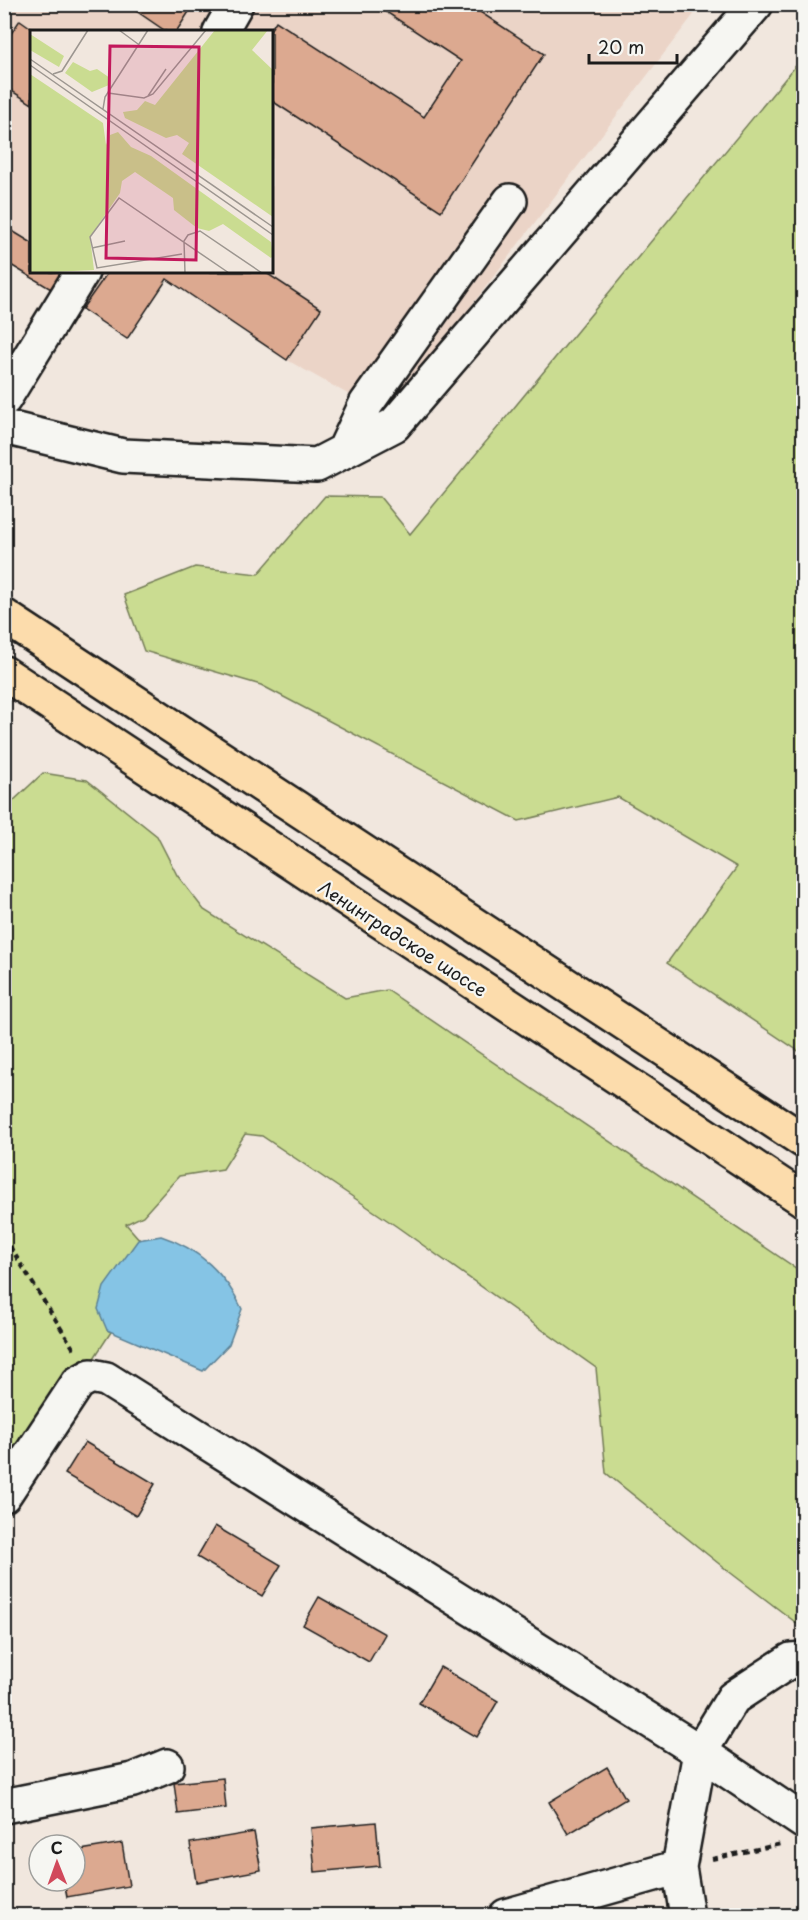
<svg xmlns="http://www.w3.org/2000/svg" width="808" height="1920" viewBox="0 0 808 1920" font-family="'Playpen Sans',sans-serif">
	<rect width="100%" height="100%" fill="#f1e7de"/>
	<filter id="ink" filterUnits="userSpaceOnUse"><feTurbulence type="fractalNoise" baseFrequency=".0167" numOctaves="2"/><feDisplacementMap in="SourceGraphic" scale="12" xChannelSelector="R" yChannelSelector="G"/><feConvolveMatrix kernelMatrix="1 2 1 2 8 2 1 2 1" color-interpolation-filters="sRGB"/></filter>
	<g filter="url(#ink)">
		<path fill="#ebd4c7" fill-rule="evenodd" d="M4 5H701L387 416 287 360 167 279 127 339 5 261ZM32 32H272V272H32Z"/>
		<path fill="#cadc91" stroke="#737c56" stroke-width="1.5" d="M803 57V1054L667 963 737 867 618 797 519 821 261 685 144 651 124 595 195 567 258 574 325 496 380 497 410 534Z
			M43 773 87 780 157 836 177 875 204 910 345 998 387 990 803 1273V1628L723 1567 606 1473 596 1368 396 1226 262 1136 245 1134 223 1169 179 1176 143 1216 126 1224 140 1240 107 1330 111 1332 5 1495V825L11 803Z"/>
		<path fill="#85c4e5" stroke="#5b8195" stroke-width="1.5" d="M161 1236C198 1248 226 1274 242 1309L229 1344 203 1371 107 1330 98 1309 104 1287 138 1240Z"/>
		<path fill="#dca990" stroke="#1c1c1c" stroke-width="1.5" d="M126 4H194L176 32H167Z
			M374 4H468L544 54 441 211 272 101V32H269L276 21 424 117 461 61Z
			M20 20 37 32H32V104L4 86V44Z
			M4 226 32 243V272H62L51 289 4 261Z
			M108 272H265L321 309 287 360 167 279 127 339 82 309Z
			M85 1442 155 1484 136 1516 65 1474Z
			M215 1526 281 1565 262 1596 197 1557Z
			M319 1597 385 1634 369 1662 303 1625Z
			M440 1667 498 1701 477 1737 419 1703Z
			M607 1767 626 1799 568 1834 549 1802Z
			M223 1778 226 1808 178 1814 174 1783Z
			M376 1822 380 1866 315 1872 311 1828Z
			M254 1832 261 1870 196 1882 190 1843Z
			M122 1843 129 1886 67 1897 64 1881H75V1851Z"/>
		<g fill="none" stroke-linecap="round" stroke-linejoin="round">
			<defs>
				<path id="minor" d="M220 32 236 4
					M4 399 82 272
					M4 427 123 456 317 465 394 425 756 4
					M344 451 366 404 510 201
					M4 1495 78 1383 91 1376 106 1379 700 1752 804 1822
					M4 1806 133 1780 167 1766
					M506 1916 679 1867
					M687 1916 679 1867 700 1752 733 1698 791 1660 804 1659"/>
				<path id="highway" d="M4 616 804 1141
					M4 673 804 1200"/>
			</defs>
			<use href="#minor" stroke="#1c1c1c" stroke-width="38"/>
			<use href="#highway" stroke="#1c1c1c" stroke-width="38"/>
			<path stroke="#1c1c1c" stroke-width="4" stroke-dasharray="6 4.5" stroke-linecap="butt" d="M4 1237 75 1351
				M712 1859 781 1844"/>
			<use href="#minor" stroke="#f6f6f2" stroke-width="33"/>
			<use href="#highway" stroke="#fcdcac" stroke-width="33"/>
		</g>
	</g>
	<g text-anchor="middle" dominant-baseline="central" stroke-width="4.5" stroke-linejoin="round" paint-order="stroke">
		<g font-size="18" fill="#1c1c1c" stroke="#f6f6f2">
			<text transform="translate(403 938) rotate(33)">Ленинградское шоссе</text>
		</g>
	</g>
	<g transform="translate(30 30)">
		<rect width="243" height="243" fill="#f1e7de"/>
		<path d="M185 0H238L222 20 243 40V187L152 124 159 113 147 105 136 108 95 88 93 82 107 80 115 71 125 75ZM0 4 34 26 29 37 0 20ZM43 32 60 41 67 39 80 48 79 55 62 62 35 43ZM0 44 73 93 76 115 80 105 88 102 101 117 121 126 241 212 243 226 241 228 193 194 179 201 167 198 144 180 143 168 105 142 92 151 90 163 60 207 64 240 0 243Z" fill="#cadc91"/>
		<path fill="none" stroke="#9c9690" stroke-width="1.5" d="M89 0 108 14M0 29 243 197M0 35 243 205M23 44 32 41 58 0M78 63 114 68 123 64 176 0M118 66 136 39M73 79 75 67 118 0M62 218 95 211M152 224 67 238 60 207 89 168 199 243M155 243 154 211 158 205 170 201 232 243"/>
		<path fill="#c2185b" fill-opacity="0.15" stroke="#c2185b" stroke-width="3" d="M80 16 169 17 166 230 76 228Z"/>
		<rect width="243" height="243" fill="none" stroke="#1c1c1c" stroke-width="3"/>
	</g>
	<rect width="808" height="1920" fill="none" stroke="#f6f6f2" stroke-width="24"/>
	<rect x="12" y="12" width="784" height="1896" fill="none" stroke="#1c1c1c" stroke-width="2" filter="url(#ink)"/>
	<g transform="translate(57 1863) rotate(359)"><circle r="28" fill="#f6f6f2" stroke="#9f9f9c" stroke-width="1.5"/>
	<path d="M0-4.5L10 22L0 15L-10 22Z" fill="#d1495b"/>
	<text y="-9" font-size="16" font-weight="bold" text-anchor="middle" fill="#1c1c1c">С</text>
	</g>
	<path d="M589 54v9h88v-9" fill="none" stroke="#1c1c1c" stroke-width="3"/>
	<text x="598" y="54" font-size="18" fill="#1c1c1c" stroke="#f6f6f2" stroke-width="4.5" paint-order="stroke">20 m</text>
</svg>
